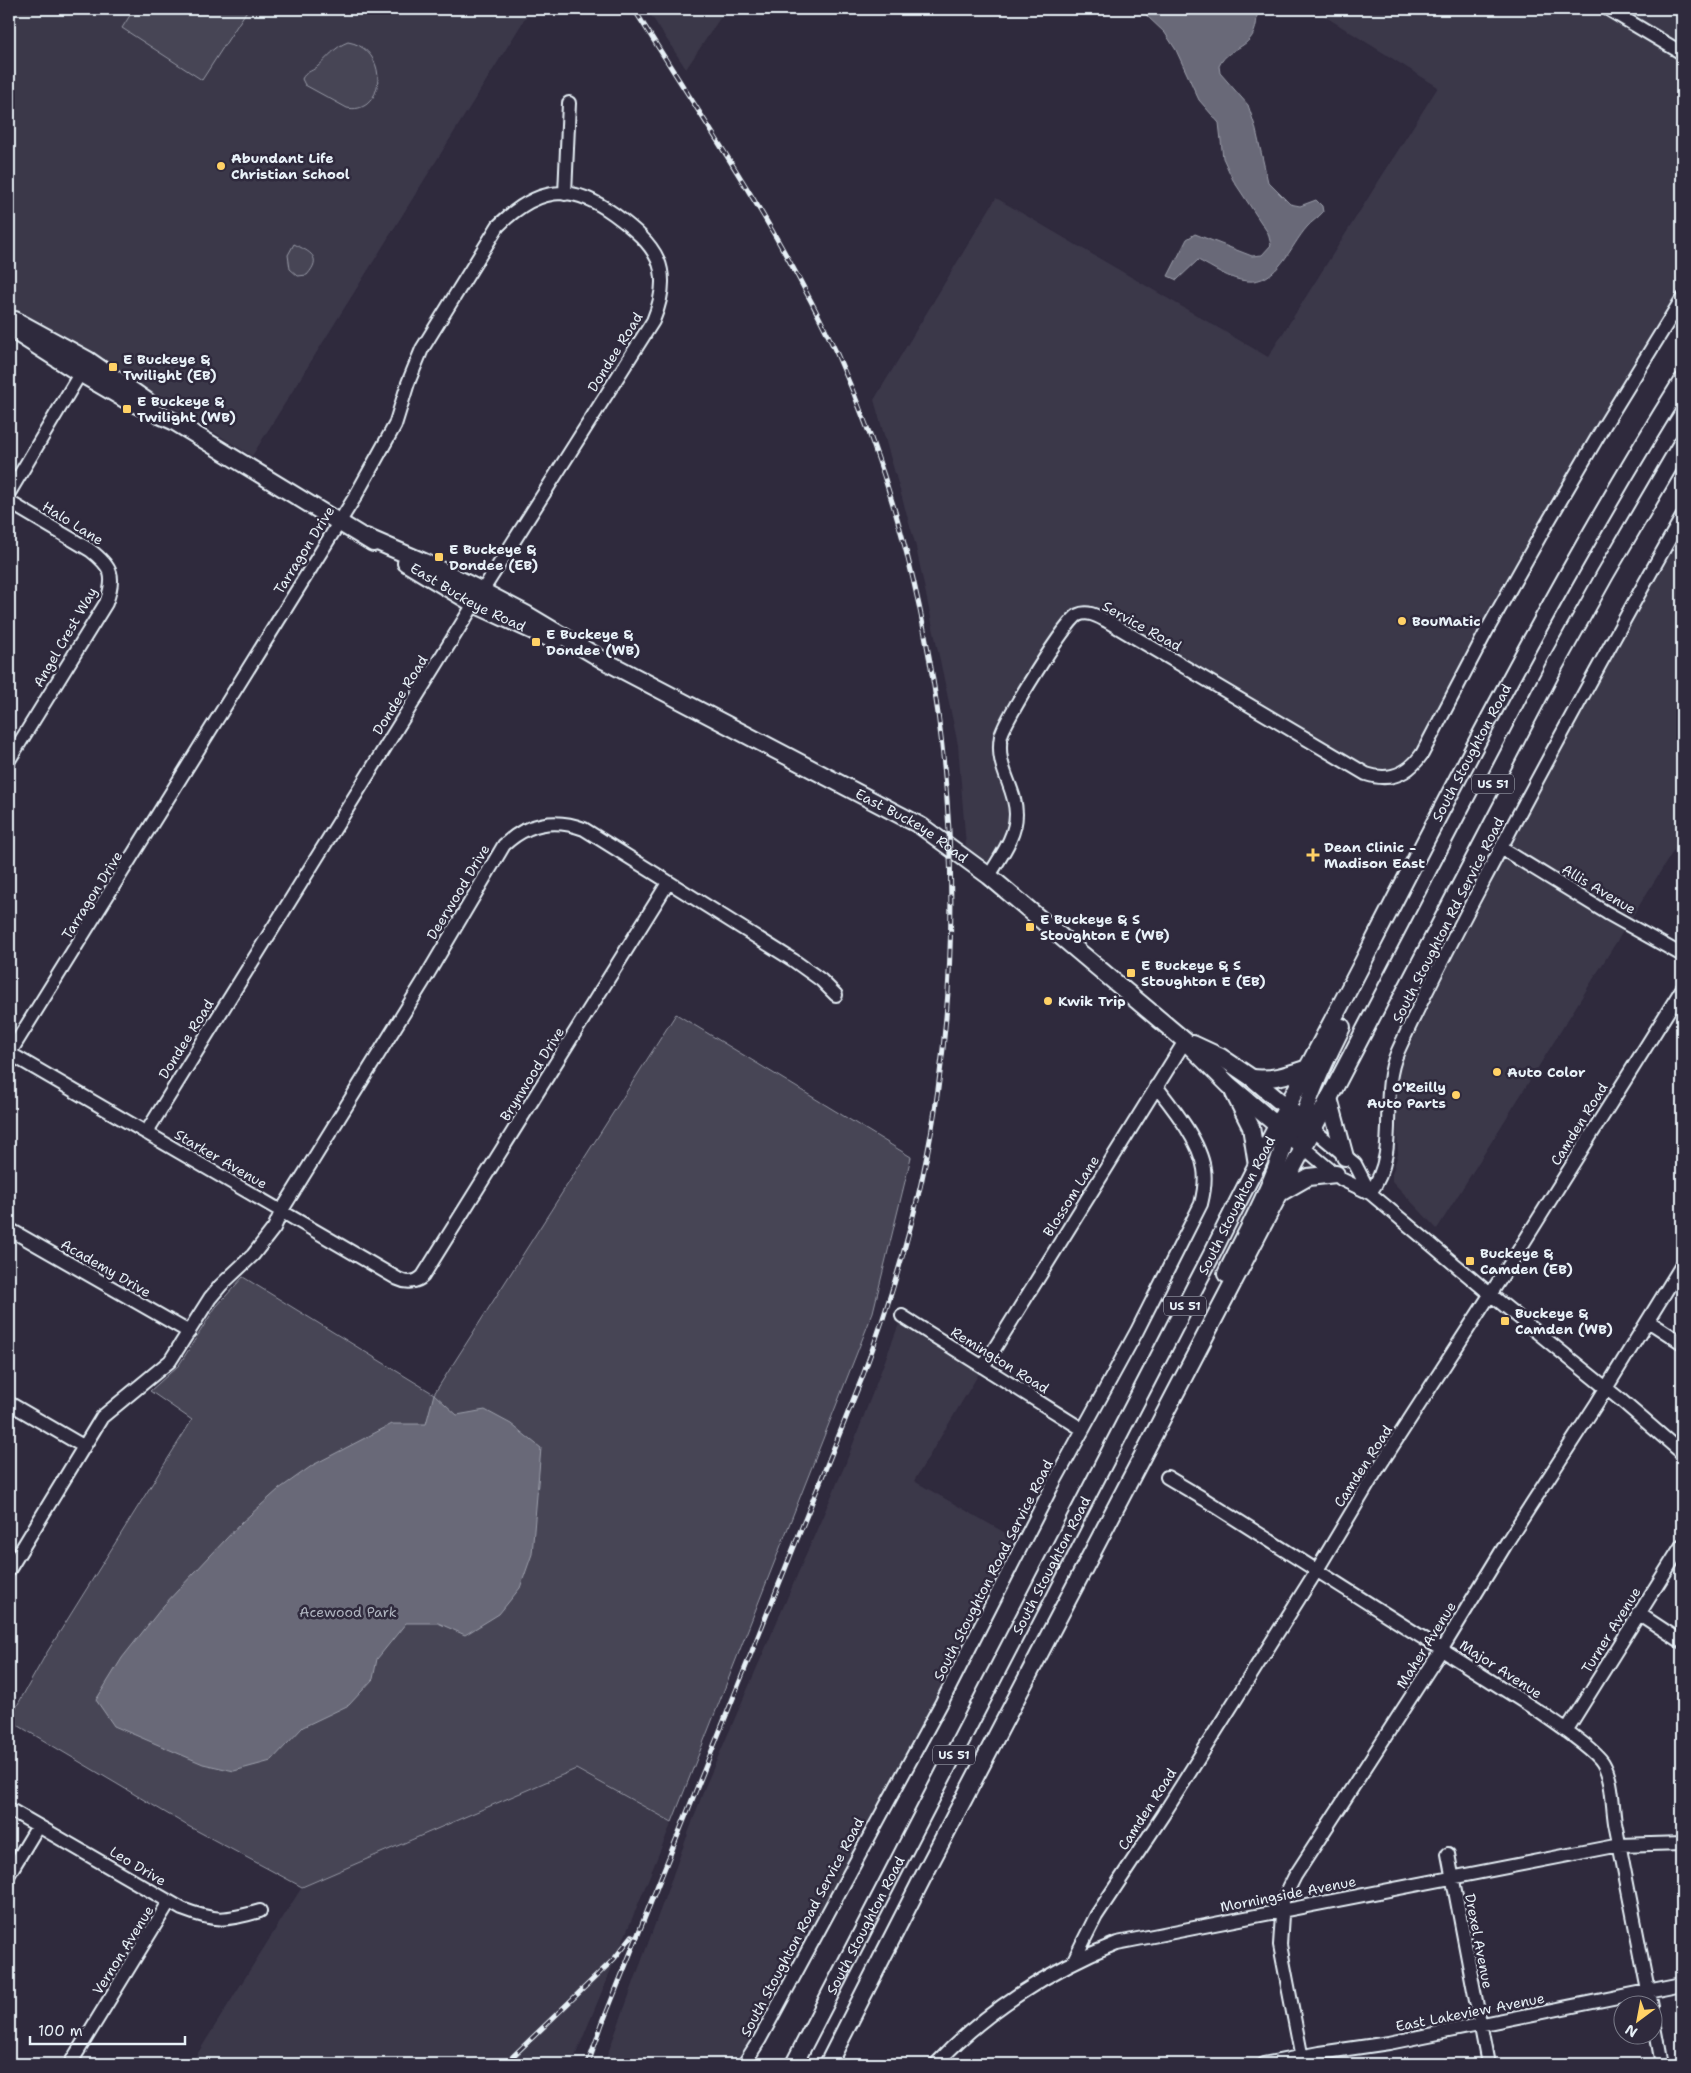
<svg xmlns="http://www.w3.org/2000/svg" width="1691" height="2073" viewBox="0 0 1691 2073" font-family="'Shantell Sans',sans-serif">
	<rect width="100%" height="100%" fill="#2f2a3d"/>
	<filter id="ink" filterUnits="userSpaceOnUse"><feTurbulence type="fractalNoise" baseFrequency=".02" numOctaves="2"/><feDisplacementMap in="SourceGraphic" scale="10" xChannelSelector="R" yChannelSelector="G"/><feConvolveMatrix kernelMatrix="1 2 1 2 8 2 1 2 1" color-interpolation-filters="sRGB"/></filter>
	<g filter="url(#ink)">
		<path fill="#3b3749" d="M17 9H531L252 456 68 341 9 309V23Z
			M647 9H726L686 69Z
			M1313 9H1682V299L1422 754 1387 778 1296 732 1081 614 1002 731 1016 813 989 876 967 860 958 745 915 543 874 400 996 198 1268 357 1438 87Z
			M1682 534V837L1437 1229 1392 1181V1174L1398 1154 1395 1091 1399 1069 1438 986 1521 827 1612 656Z
			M902 1316 983 1367 914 1481 1023 1543 747 2064H604L705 1787 845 1465Z
			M576 1769 672 1822 572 2064H191L302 1887Z"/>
		<path fill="#464455" stroke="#979aa6" d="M134 9H248L202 80 122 28Z
			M348 42C391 49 385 116 347 108L305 85 302 79C305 72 311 72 317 67 328 58 334 47 348 42Z
			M294 244C310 252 323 257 307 275L298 276 290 269 288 255Z
			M676 1014 911 1157 873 1312 672 1822 576 1769 302 1887 188 1826 9 1720 46 1654 192 1420 150 1391 179 1365 215 1308 243 1277 434 1394Z"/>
		<path fill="#696978" stroke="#9c9fab" d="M1144 9H1249L1257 16C1256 52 1230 43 1219 66L1220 73 1248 105 1255 126 1268 182 1290 204 1300 206 1316 200 1322 206 1323 212C1318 218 1311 222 1307 227 1290 246 1278 284 1247 281 1230 280 1212 267 1198 260L1177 280 1168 276 1187 239 1195 234 1252 256 1262 255 1271 245 1268 233 1233 180 1223 158 1219 123 1199 100 1176 50 1165 33 1147 16Z
			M434 1394 457 1415 485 1410 511 1424 541 1448 532 1554 520 1588 499 1614 465 1635 438 1623H406L377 1659 373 1679 349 1705 303 1727 271 1761 234 1771 203 1764 114 1726 96 1700 122 1658 164 1605 241 1523 279 1489 313 1465 392 1424H426Z"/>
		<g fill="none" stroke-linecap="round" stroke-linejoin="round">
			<defs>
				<path id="minor" d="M1608 9 1682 53
					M565 194 569 103
					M9 493 84 367
					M9 502 90 550C112 567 116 576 106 603L9 760
					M1501 848 1607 913 1682 955
					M989 876C1000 857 1016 837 1016 814 1016 787 995 768 1001 736 1004 721 1066 621 1078 615 1088 610 1099 617 1107 621L1366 774C1390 782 1408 774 1422 754L1487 630 1545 527 1604 426 1682 299
					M9 1053 398 1279C406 1283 416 1283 423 1276L668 883
					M9 1054 355 497 395 425 408 383 422 349 498 226C515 209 536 193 562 193 580 193 600 204 614 214 656 245 675 268 653 321L474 604 146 1133
					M1313 1129 1355 1164 1370 1193
					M1303 1147 1341 1179 1370 1193 1490 1294 1622 1401 1682 1453
					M1370 1193C1402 1149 1377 1098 1398 1051 1433 974 1474 900 1513 825 1568 722 1624 619 1682 517
					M9 1229 189 1332
					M902 1316 1082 1429
					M1648 1321 1682 1343
					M983 1367 1185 1041
					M9 1403 83 1446
					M1167 1477 1204 1499 1535 1709C1551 1720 1595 1749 1603 1763 1613 1780 1612 1804 1615 1823 1627 1884 1639 1945 1651 2006
					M9 1570 102 1417 170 1361 210 1298 221 1285 253 1255 274 1228 282 1210 423 982 504 845C527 823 555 818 584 829L793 960 821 980 836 995
					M1638 1613 1682 1642
					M1566 1731 1682 1545
					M9 1809 182 1909C216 1922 225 1921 260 1911
					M1448 1854 1488 2064
					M9 1874 38 1826
					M1073 1962 1096 1916 1163 1815 1317 1570 1375 1473 1519 1250 1682 989
					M1654 2021 1662 2064
					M70 2064 169 1902
					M744 2064 760 2039 942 1702 1051 1488 1137 1331 1201 1204C1204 1192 1206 1181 1204 1169 1200 1141 1173 1108 1156 1086
					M936 2064C983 2013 1052 1968 1117 1943L1620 1845 1682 1843
					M1263 2064 1320 2053 1389 2043 1682 1984
					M1303 2064 1280 1945 1283 1900 1295 1876 1442 1649 1509 1539 1597 1403 1682 1265"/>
				<g id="major">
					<path d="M15 320 88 360 147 401"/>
					<path d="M9 328 73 369 128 401 173 421 373 543"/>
					<path id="s1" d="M366 537 424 562 482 591 526 614 603 660 921 826 989 876 1185 1041 1229 1085 1303 1147"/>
					<path id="s2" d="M406 563 474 604 555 641"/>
					<path d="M1193 1044 1221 1057 1252 1078 1296 1115"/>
					<path d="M1252 1078C1274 1080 1287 1075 1308 1068"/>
					<path d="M1234 1093 1251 1127 1257 1165"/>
					<path d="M1329 1098 1345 1157"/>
					<path d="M1303 1145C1296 1114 1328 1056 1342 1027"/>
					<path d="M1280 1193 1308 1177 1336 1174"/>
					<path d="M1226 1274C1246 1232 1283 1169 1288 1124"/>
					<path id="s3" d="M794 2064 1212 1254C1260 1155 1313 1059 1363 962 1464 765 1565 568 1682 381"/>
					<path d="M828 2064 922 1879 1555 665 1605 575 1682 443"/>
				</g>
			</defs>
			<use href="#minor" stroke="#e8f1f8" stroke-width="16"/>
			<use href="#major" stroke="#e8f1f8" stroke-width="20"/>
			<use href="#minor" stroke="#2f2a3d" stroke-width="12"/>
			<use href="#major" stroke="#2f2a3d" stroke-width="16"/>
			<defs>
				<path id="rail" d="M505 2064 614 1959 632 1936
					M588 2064 602 2024 657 1887 862 1378C897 1284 925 1188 938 1089 972 846 938 579 837 354 781 233 704 121 634 9"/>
			</defs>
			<use href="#rail" stroke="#e8f1f8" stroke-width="5"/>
			<use href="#rail" stroke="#2f2a3d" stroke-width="3" stroke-dasharray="9" stroke-linecap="butt"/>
		</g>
	</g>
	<g fill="#ffd166" stroke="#2f2a3d" stroke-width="2">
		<circle cx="221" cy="166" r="5"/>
		<rect x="108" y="362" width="10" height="10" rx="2.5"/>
		<rect x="122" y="404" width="10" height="10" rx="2.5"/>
		<rect x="434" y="552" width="10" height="10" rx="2.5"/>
		<circle cx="1402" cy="621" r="5"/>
		<rect x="531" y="637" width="10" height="10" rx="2.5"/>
		<path d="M1310.5 847.5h5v5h5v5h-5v5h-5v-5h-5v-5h5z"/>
		<rect x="1025" y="922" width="10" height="10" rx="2.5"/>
		<rect x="1126" y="968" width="10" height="10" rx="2.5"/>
		<circle cx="1048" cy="1001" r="5"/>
		<circle cx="1497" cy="1072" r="5"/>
		<circle cx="1456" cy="1095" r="5"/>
		<rect x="1465" y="1256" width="10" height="10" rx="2.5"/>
		<rect x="1500" y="1316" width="10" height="10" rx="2.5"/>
	</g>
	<g text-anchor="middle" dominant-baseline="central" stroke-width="5" stroke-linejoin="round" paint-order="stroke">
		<g fill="#2f2a3d" stroke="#b0b5c0" stroke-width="1">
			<rect x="1472" y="774.5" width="42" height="19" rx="4"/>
			<rect x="1164" y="1296.5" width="42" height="19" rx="4"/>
			<rect x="933" y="1745.5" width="42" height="19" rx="4"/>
		</g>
		<g font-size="12" font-weight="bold" fill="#e8f1f8">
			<text x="1493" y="784">US 51</text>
			<text x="1185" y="1306">US 51</text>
			<text x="954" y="1755">US 51</text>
		</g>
		<g font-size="14" font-weight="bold" fill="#e8f1f8" stroke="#2f2a3d" text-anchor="start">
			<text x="231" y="158">Abundant Life<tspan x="231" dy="16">Christian School</tspan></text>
			<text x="123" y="359">E Buckeye &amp;<tspan x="123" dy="16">Twilight (EB)</tspan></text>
			<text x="137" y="401">E Buckeye &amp;<tspan x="137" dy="16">Twilight (WB)</tspan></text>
			<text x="449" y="549">E Buckeye &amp;<tspan x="449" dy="16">Dondee (EB)</tspan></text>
			<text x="1412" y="621">BouMatic</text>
			<text x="546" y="634">E Buckeye &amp;<tspan x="546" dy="16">Dondee (WB)</tspan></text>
			<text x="1324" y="847">Dean Clinic -<tspan x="1324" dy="16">Madison East</tspan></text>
			<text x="1040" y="919">E Buckeye &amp; S<tspan x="1040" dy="16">Stoughton E (WB)</tspan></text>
			<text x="1141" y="965">E Buckeye &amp; S<tspan x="1141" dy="16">Stoughton E (EB)</tspan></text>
			<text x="1058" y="1001">Kwik Trip</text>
			<text x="1507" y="1072">Auto Color</text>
			<text x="1446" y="1087" text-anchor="end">O'Reilly<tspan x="1446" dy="16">Auto Parts</tspan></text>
			<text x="1480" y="1253">Buckeye &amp;<tspan x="1480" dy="16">Camden (EB)</tspan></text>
			<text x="1515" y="1313">Buckeye &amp;<tspan x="1515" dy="16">Camden (WB)</tspan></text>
		</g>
		<g font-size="14" fill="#e8f1f8" stroke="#2f2a3d">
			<text transform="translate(615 352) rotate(-58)">Dondee Road</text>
			<text transform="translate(73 523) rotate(32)">Halo Lane</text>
			<text transform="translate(304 550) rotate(-58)">Tarragon Drive</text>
			<text stroke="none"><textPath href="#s2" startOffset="71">East Buckeye Road</textPath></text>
			<text transform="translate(1142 626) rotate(29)">Service Road</text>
			<text transform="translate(65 637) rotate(-60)">Angel Crest Way</text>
			<text transform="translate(400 695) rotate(-58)">Dondee Road</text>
			<text stroke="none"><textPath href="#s3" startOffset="1476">South Stoughton Road</textPath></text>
			<text stroke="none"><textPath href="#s1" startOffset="618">East Buckeye Road</textPath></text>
			<text transform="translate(1599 889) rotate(31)">Allis Avenue</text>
			<text transform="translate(458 892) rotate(-59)">Deerwood Drive</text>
			<text transform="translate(92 895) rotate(-58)">Tarragon Drive</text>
			<text transform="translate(1448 920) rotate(-63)">South Stoughton Rd Service Road</text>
			<text transform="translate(186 1039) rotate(-58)">Dondee Road</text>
			<text transform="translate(532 1074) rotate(-58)">Brynwood Drive</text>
			<text transform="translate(1579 1124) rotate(-58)">Camden Road</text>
			<text transform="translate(221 1159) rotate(30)">Starker Avenue</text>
			<text transform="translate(1071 1196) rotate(-58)">Blossom Lane</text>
			<text stroke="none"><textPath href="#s3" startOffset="966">South Stoughton Road</textPath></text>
			<text transform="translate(106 1268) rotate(30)">Academy Drive</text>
			<text transform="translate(1000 1360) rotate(32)">Remington Road</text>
			<text transform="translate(1363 1466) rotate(-57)">Camden Road</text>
			<text stroke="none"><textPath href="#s3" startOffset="561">South Stoughton Road</textPath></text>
			<text transform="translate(993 1570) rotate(-63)">South Stoughton Road Service Road</text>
			<text transform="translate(1611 1630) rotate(-58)">Turner Avenue</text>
			<text transform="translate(1426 1645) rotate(-58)">Maher Avenue</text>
			<text transform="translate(1501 1669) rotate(33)">Major Avenue</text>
			<text transform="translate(1147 1809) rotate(-57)">Camden Road</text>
			<text transform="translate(138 1866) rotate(31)">Leo Drive</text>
			<text transform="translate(1288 1894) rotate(-11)">Morningside Avenue</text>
			<text stroke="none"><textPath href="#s3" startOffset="156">South Stoughton Road</textPath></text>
			<text transform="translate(802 1927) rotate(-62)">South Stoughton Road Service Road</text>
			<text transform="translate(1479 1941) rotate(79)">Drexel Avenue</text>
			<text transform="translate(123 1950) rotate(-58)">Vernon Avenue</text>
			<text transform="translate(1470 2012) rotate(-11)">East Lakeview Avenue</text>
		</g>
		<g font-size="14" fill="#afb4bf" stroke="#2f2a3d">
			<text x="348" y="1612">Acewood Park</text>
		</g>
	</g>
	<rect width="1691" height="2073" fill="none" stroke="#2f2a3d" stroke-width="30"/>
	<rect x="15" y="15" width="1661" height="2043" fill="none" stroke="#e8f1f8" stroke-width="2" filter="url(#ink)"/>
	<g transform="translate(1638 2020) rotate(212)"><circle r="24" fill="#2f2a3d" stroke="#797a88"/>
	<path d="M0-4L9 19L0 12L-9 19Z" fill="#ffd166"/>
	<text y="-8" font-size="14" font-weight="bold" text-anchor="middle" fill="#e8f1f8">N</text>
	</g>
	<path d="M30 2036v8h155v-8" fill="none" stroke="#e8f1f8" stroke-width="2.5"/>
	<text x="38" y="2036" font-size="15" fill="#e8f1f8" stroke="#2f2a3d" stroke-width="4" paint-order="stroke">100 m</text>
</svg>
